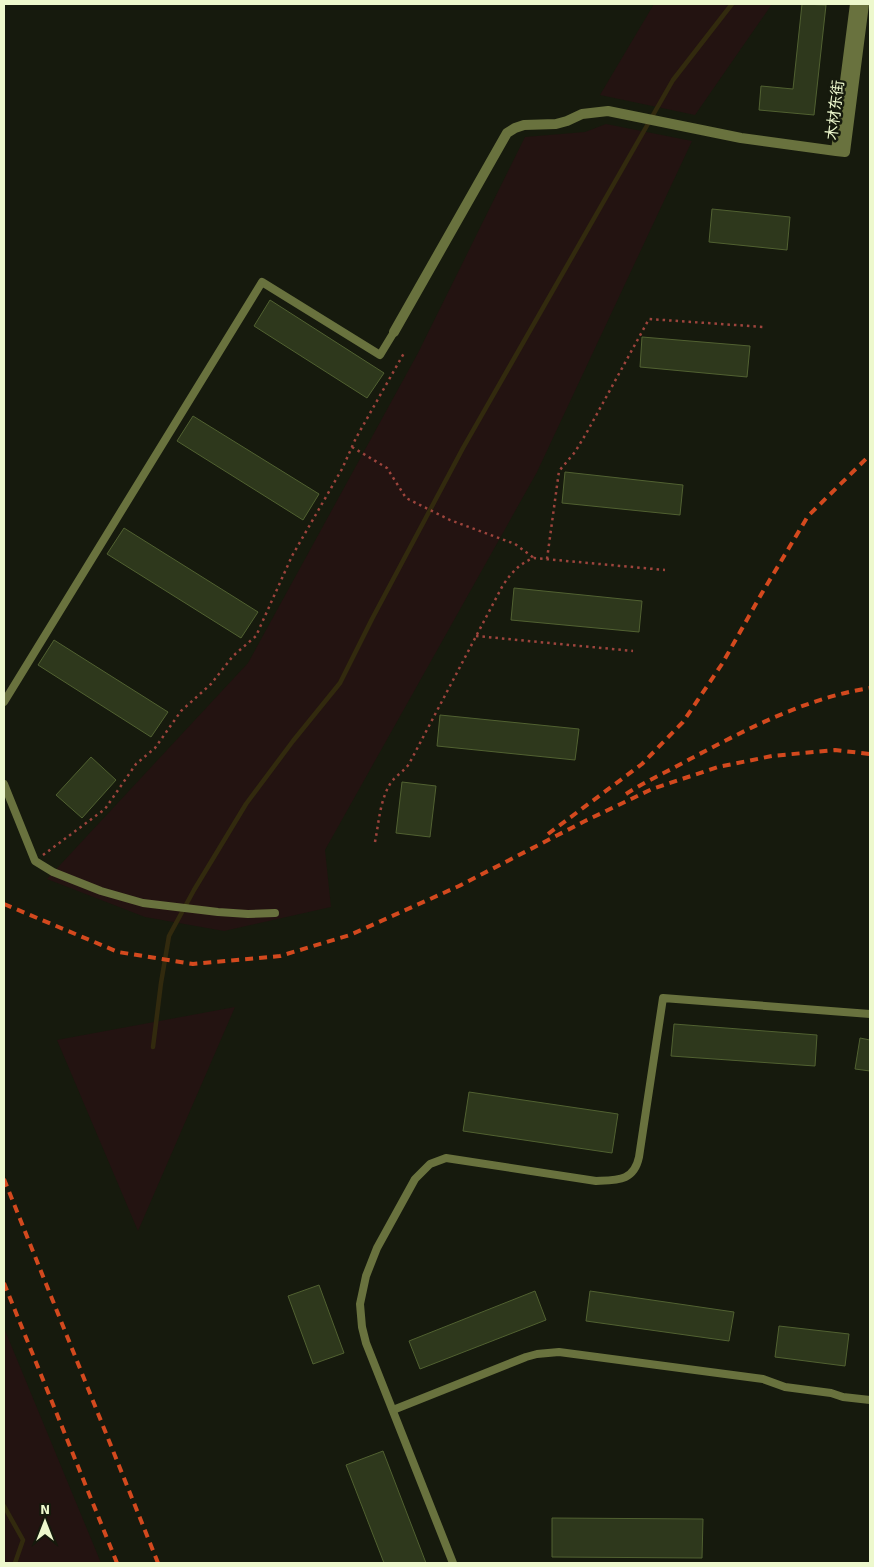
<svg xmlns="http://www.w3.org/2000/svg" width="874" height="1567" viewBox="0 0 874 1567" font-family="Signika,'Noto Sans SC',sans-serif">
	<rect width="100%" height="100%" fill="#161a0d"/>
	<path fill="#231311" d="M654 4H772L695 115 600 95Z
		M606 124 692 141 537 472 325 850 331 907 224 931 145 917 47 879 248 663 418 353 525 137 585 132Z
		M235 1007 138 1231 57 1040Z
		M4 1328 101 1563H4Z"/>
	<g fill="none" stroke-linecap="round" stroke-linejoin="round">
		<path stroke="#322a0e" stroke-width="4.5" d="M153 1047 161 983 169 936 194 890 246 804 293 741 340 683 372 619 463 448 673 80 732 4
			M4 1506 23 1540 15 1563"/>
	</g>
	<path fill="#2e381c" stroke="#516131" d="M802 4 826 5 814 115 759 110 761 86 793 89Z
		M712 209 790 217 787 250 709 242Z
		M270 300 384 373 367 398 254 326Z
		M642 337 750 346 747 377 640 367Z
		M193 416 319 494 303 520 177 441Z
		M565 472 683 485 680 515 562 503Z
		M124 528 258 612 241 638 107 554Z
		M514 588 642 601 639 632 511 620Z
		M54 640 168 712 151 737 38 665Z
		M440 715 579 729 575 760 437 746Z
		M91 757 116 780 82 818 56 795Z
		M402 782 436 786 430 837 396 833Z
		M674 1024 817 1035 815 1066 671 1056Z
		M860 1038 870 1040V1071L855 1069Z
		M469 1092 618 1114 612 1153 463 1131Z
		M319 1285 344 1353 313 1364 288 1296Z
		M535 1291 546 1320 420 1369 409 1341Z
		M590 1291 734 1312 729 1341 586 1321Z
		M779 1326 849 1334 845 1366 775 1357Z
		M383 1451 426 1563H384L346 1465Z
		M552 1518 703 1519 702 1558 552 1557Z"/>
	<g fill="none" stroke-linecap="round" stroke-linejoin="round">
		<path stroke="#9d443c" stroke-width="2.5" stroke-dasharray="2.5 4" stroke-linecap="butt" d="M352 447 387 468 406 498 450 520 515 544 534 558
			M547 559 559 471 575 452 587 432 649 319 764 327
			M476 636 633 651
			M375 842C379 822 380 798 392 781 397 775 404 771 409 764L503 585C512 572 520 563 534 558L665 570
			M43 855 105 809 136 764 155 748 181 711 211 684 233 656 256 636 292 556 342 469 356 438 404 353"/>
		<path stroke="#69723e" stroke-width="8" d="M4 702 262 282 380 355 394 332
			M4 784 35 861 53 872 101 891 143 903 218 912 248 914 275 913
			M393 1410 526 1357 537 1354 559 1352 763 1379 785 1387 831 1393 843 1397 870 1400
			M453 1563 366 1343 362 1327 360 1304 366 1276 377 1248 415 1179 430 1164 446 1158 596 1181C618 1180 634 1181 639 1157L663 998 870 1014"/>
		<path stroke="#69723e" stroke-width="10" d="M855 4 836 151 845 152 864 4
			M394 332 507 133 515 128 524 125 556 124 567 121 582 114 608 111 741 138 836 151"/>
		<path stroke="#d3491e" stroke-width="4" stroke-dasharray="8 6" stroke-linecap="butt" d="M626 794C646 781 669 771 690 759 747 729 806 698 870 688
			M548 834 642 764 683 722 722 664 762 593 808 516 870 455
			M4 904 118 952 193 964 280 956 350 935 459 886 585 821 652 789 718 767 772 756 835 750 870 754
			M4 1179 158 1563
			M4 1283 117 1563"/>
	</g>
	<g text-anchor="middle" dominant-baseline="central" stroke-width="5" stroke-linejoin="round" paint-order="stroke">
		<g font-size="15" fill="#edf8cd" stroke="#161a0d">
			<text transform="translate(835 110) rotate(-83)">木材东街</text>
		</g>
	</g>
	<rect width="874" height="1567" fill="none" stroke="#edf8cd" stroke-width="10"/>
	<g transform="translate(45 1522)" stroke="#161a0d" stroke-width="4" paint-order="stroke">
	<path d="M0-4L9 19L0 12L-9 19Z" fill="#edf8cd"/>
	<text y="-8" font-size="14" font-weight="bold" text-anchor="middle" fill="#edf8cd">N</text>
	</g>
</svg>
